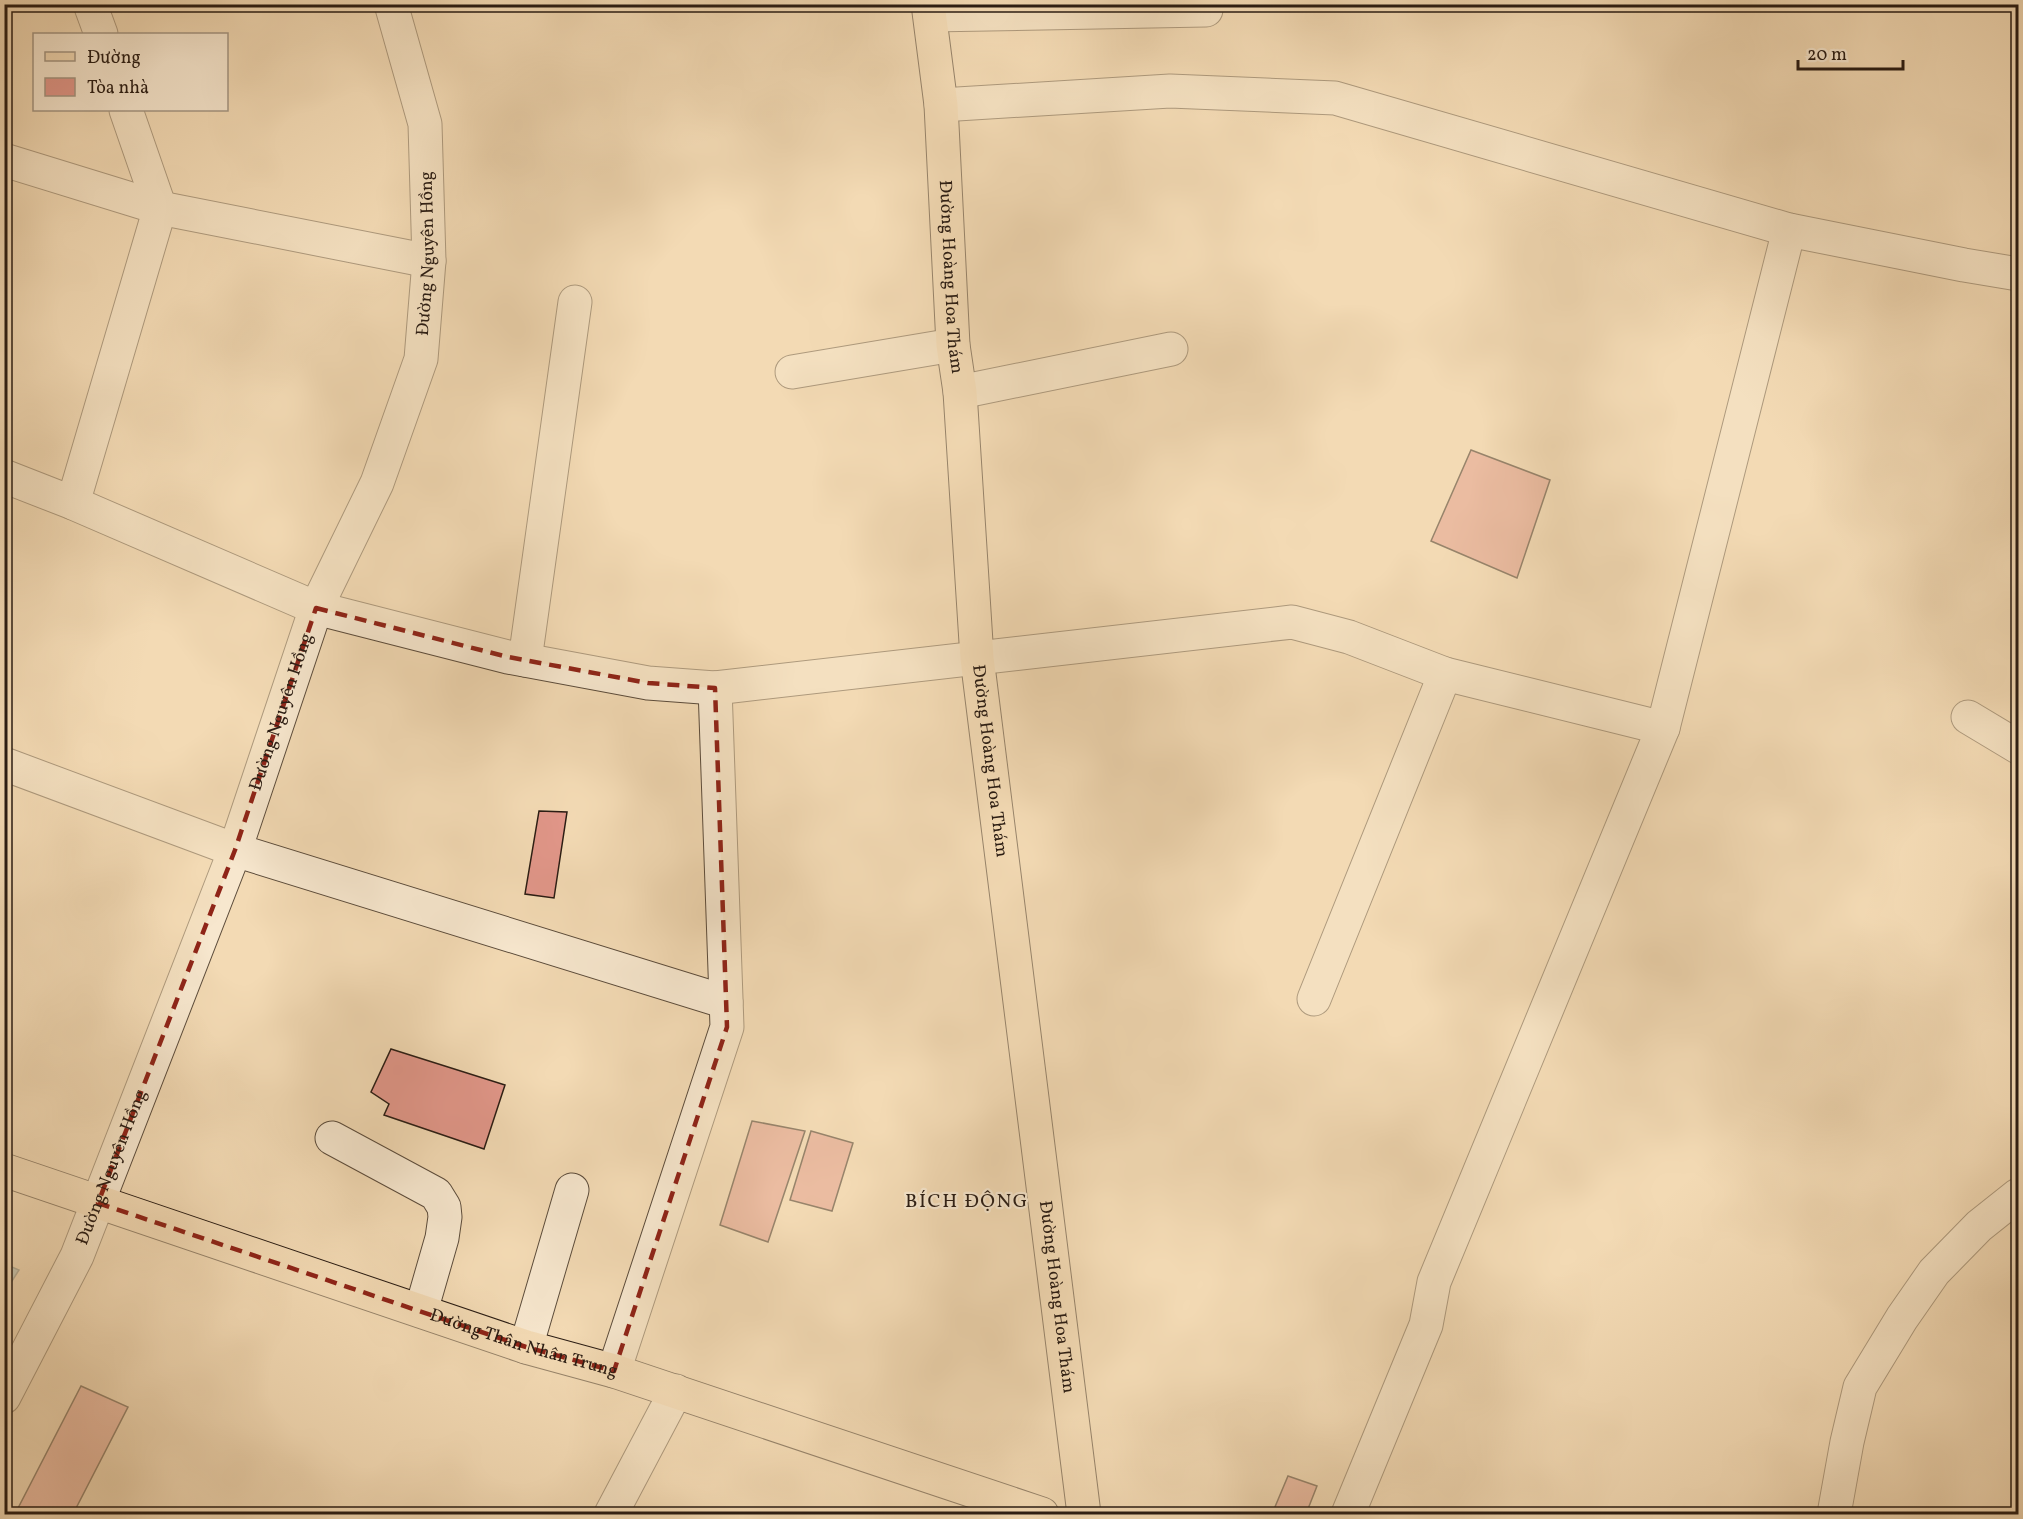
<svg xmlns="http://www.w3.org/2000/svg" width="2023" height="1519" viewBox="0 0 2023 1519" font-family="Vollkorn,serif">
	<rect width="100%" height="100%" fill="#f3dab4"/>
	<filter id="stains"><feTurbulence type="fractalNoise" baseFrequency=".00333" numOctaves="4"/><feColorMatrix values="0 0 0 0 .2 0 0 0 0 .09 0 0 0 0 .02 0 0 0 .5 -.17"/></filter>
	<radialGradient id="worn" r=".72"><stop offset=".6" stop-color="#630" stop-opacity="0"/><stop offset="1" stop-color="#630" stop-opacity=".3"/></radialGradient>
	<path fill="#9eb8b6" stroke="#707a75" stroke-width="1.5" d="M5 1264 19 1270 5 1292Z"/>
	<path fill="#e2978a" stroke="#2a1c13" stroke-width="1.5" d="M1471 450 1550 480 1517 578 1431 541Z
		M539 811 567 812 554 898 525 894Z
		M391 1049 505 1085 484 1149 384 1115 389 1104 371 1092Z
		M752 1121 805 1131 768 1242 720 1225Z
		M811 1131 853 1143 832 1211 790 1200Z
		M81 1386 128 1407 73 1514H15Z
		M1288 1476 1317 1486 1306 1514H1272Z"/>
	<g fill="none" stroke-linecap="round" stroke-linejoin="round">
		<defs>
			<g id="minor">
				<path d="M90 4 101 34"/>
				<path d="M930 15 1206 10"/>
				<path d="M941 105 1170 91 1335 98 1789 230 1964 265 2018 274"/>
				<path d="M4 160 160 208 429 261"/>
				<path d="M792 372 953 345"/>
				<path d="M960 392 1171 349"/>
				<path d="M4 476 73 503 316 608 508 657 648 683 715 688 1292 622 1349 637 1445 674 1663 728"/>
				<path d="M73 503 160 208 126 110"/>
				<path d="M525 660 575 302"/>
				<path d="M1968 717 2018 747"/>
				<path d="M4 764 235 850 726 1002"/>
				<path d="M1314 999 1445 674"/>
				<path d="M332 1138 436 1194 444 1207 445 1217 442 1238 421 1311"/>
				<path d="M526 1347 572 1190"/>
				<path d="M614 1371 727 1027 715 688"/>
				<path id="s1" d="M4 1397 77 1256 235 850 316 608 377 483 421 359 429 261 425 124 391 4"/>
				<path d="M611 1514 676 1391"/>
				<path d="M1348 1514 1426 1325 1434 1282 1663 728 1789 230"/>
				<path d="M1834 1514 1847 1442 1860 1387 1902 1318 1934 1272 1979 1226 2018 1195"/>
			</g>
			<g id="major">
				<path id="s2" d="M928 4 941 105 953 345 960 392 977 658 1084 1514"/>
			</g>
			<g id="highway">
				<path id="s3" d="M4 1170 526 1347 614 1371 1042 1514"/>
			</g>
		</defs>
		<use href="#minor" stroke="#5c4c3b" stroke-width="35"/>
		<use href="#major" stroke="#2a1c13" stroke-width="35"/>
		<use href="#highway" stroke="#2a1c13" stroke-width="35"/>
		<use href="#minor" stroke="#f7e7ce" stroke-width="33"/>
		<use href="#major" stroke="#f3dab4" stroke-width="33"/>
		<use href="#highway" stroke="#f3dab4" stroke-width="33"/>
	</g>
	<path d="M0 0H2023V1519H0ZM316 608 508 657 648 683 715 688 727 1027 614 1371 526 1347 98 1203 235 850Z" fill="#f3dab4" fill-opacity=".55" fill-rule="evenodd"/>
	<path fill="none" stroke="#8f2418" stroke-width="4.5" stroke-dasharray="12 8" stroke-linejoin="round" d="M316 608 508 657 648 683 715 688 727 1027 614 1371 526 1347 98 1203 235 850Z"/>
	<g text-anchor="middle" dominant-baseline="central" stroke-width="4.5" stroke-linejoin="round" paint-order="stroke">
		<g font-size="18" fill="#2a1c13" stroke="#f7e7ce">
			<text stroke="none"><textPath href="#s1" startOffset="1226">Đường Nguyên Hồng</textPath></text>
			<text stroke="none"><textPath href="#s2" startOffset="274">Đường Hoàng Hoa Thám</textPath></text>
			<text stroke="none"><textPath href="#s1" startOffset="740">Đường Nguyên Hồng</textPath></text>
			<text stroke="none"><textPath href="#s2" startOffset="760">Đường Hoàng Hoa Thám</textPath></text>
			<text stroke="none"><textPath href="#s1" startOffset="254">Đường Nguyên Hồng</textPath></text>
			<text stroke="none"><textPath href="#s2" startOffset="1300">Đường Hoàng Hoa Thám</textPath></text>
			<text stroke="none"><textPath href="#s3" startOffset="548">Đường Thân Nhân Trung</textPath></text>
		</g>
		<g font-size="20" letter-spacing="1.5" fill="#2a1c13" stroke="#f7e7ce">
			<text x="967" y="1202">BÍCH ĐỘNG</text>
		</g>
	</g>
	<rect width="2023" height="1519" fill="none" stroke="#f3dab4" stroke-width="24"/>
	<rect x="6" y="6" width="2011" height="1507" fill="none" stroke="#2a1c13" stroke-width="3"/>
	<rect x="12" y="12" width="1999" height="1495" fill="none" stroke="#2a1c13" stroke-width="1.5"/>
	<rect x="33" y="33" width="195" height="78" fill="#f7e7ce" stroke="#a59683" stroke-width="1.5"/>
	<rect x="45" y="52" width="30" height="9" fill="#f3dab4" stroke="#a59683" stroke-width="1.5"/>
	<text x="87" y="63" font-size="18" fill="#2a1c13">Đường</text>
	<rect x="45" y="78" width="30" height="18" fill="#e2978a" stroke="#a59683" stroke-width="1.5"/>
	<text x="87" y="93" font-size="18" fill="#2a1c13">Tòa nhà</text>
	<path d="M1798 60v9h105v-9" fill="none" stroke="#2a1c13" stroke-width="3"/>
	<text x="1807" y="60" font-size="18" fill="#2a1c13" stroke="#f7e7ce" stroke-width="4.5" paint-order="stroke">20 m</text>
	<rect width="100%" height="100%" filter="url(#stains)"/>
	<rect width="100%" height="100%" fill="url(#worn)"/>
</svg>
